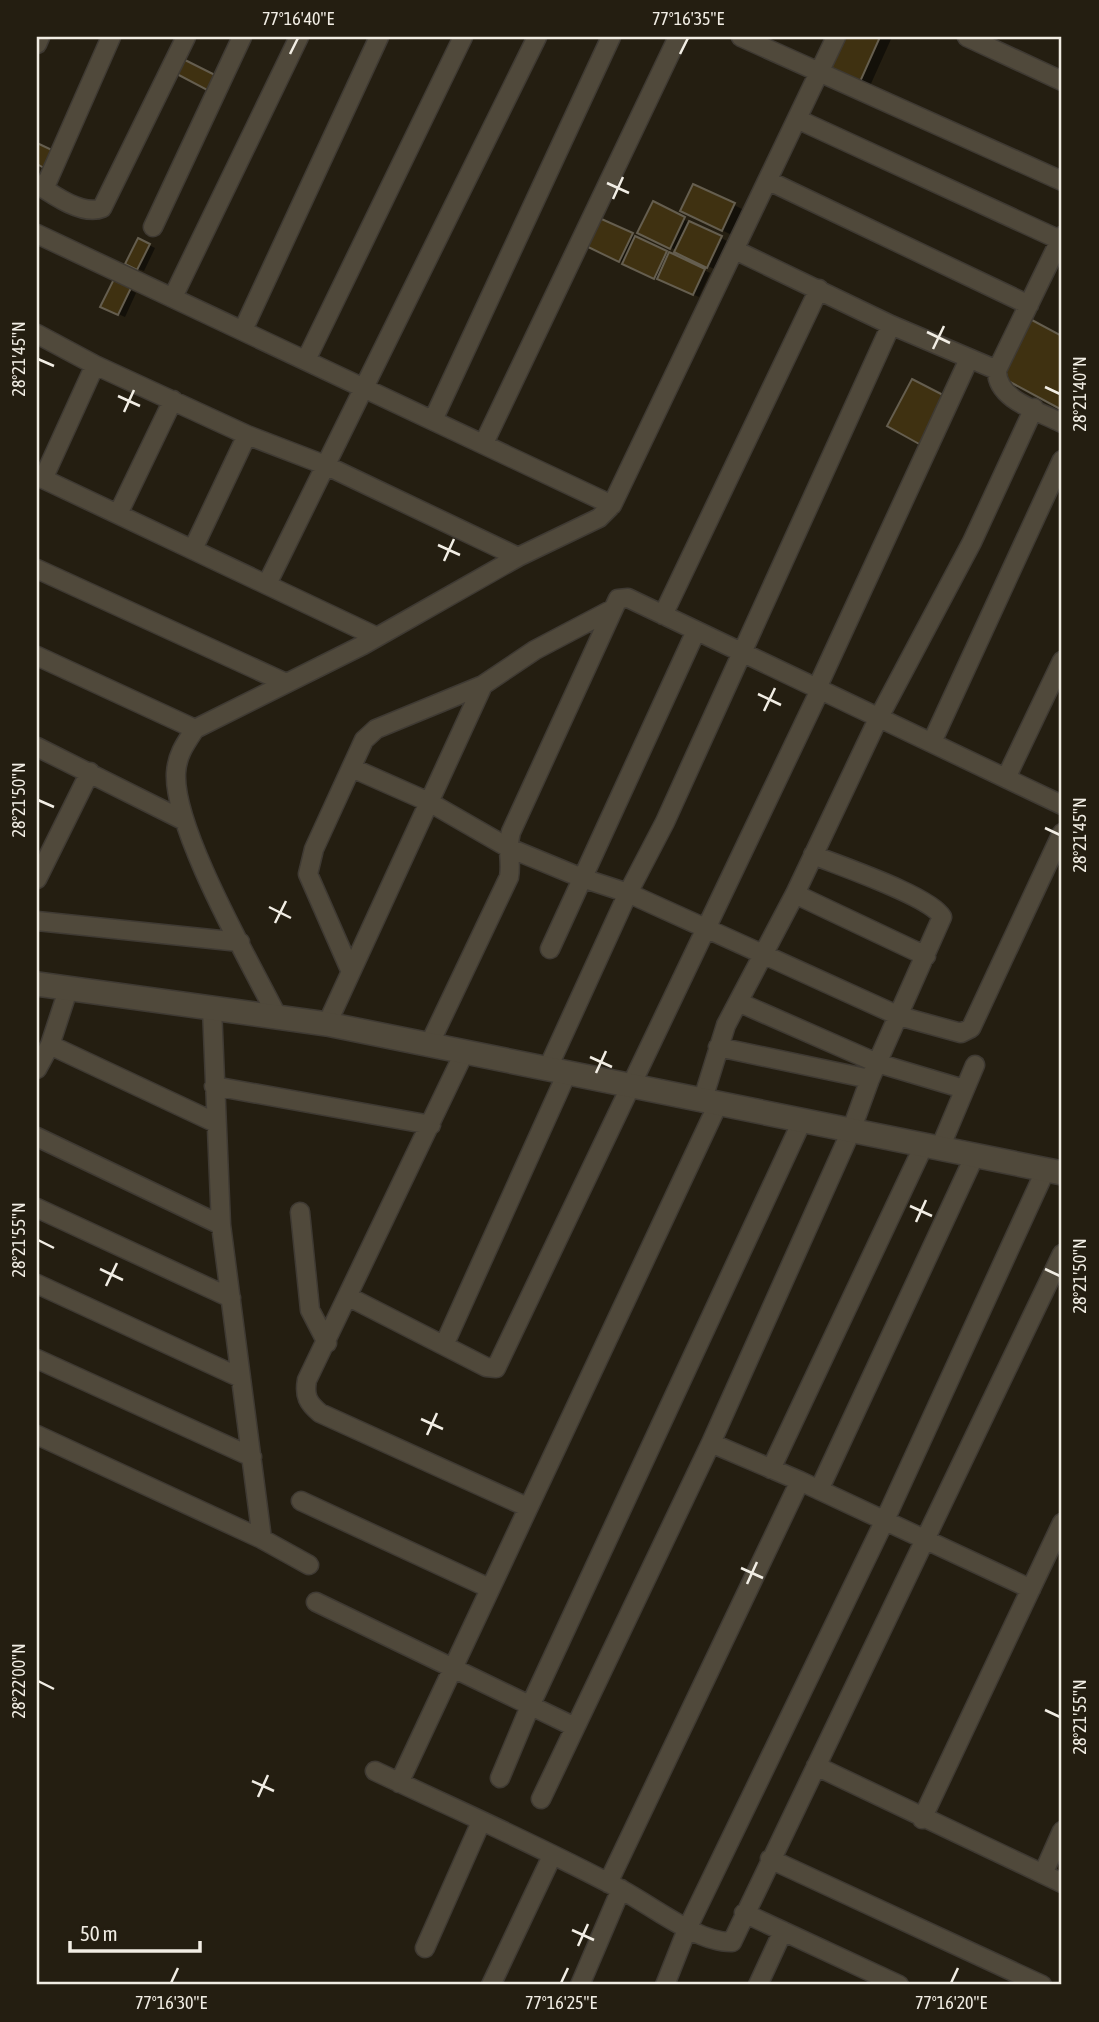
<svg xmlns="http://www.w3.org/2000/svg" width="1099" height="2022" viewBox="0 0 1099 2022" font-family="'Asap Condensed',sans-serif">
	<rect width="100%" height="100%" fill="#241e11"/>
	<path fill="#0007" d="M845 37H892L869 88 831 69Z
		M653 204 727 241 714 269 639 232Z
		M734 205 744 210 732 235 692 216Z
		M632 235 710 273 699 297 592 248Z
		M149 245 155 248 144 271 133 267Z
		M114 282 136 293 125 317 109 310Z"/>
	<path fill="#3f3111" stroke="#655e4f" stroke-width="2" d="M843 37H880L859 84 828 70Z
		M183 59 217 76 209 91 175 73Z
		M37 143 54 151 46 169 37 164Z
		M693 184 735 203 722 231 680 211Z
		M653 201 685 217 670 249 637 233Z
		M597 217 633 233 619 262 584 245Z
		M689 221 722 236 707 268 674 252Z
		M635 236 667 251 654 279 622 264Z
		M138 238 150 244 137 270 125 264Z
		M669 252 705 269 693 295 657 279Z
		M114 279 131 288 118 315 100 307Z
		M1030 319 1062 336V410L999 376Z
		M912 379 947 397 921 445 887 426Z"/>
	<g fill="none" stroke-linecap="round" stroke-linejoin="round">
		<defs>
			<path id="minor" d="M741 37 1062 181
				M967 37 1062 81
				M37 44 40 37
				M797 119 1060 240
				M769 181 1029 305
				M37 184C53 195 83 216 102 208L186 37
				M44 189 111 37
				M153 227 242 37
				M37 234 612 505
				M735 250 891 325 997 370C996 400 1039 411 1062 423
				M173 297 299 37
				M243 330 379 37
				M37 334 95 365 247 435 325 465 518 557
				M306 360 463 37
				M997 370 1062 236
				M433 420 611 37
				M484 443 678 37
				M37 476 377 637
				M43 479 95 365
				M118 514 173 400
				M193 549 247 435
				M37 569 286 683
				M267 584 537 37
				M663 615 819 289
				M37 656 195 729
				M817 688 969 359
				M932 742 1062 460
				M37 747 183 820
				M352 768 429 802 507 847 582 878 628 893 899 1016 961 1033 971 1028 1062 833
				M1006 778 1062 661
				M813 855C840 866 930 896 942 917L870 1079
				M37 879 90 772
				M795 894 926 956
				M37 921 240 942
				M550 949 696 631
				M351 972 308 874 314 849 358 753 364 740 376 729 483 685
				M738 1002 877 1063 964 1089
				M212 1008 221 1225 262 1539
				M277 1016C250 962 173 829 176 773 177 755 185 744 195 729L363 645 518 557 599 518 612 505 836 37
				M327 1024 483 685 535 650 611 610
				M50 1045 214 1122
				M429 1045 509 877C512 861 506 849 511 832L618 599 628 598 1062 805
				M464 1053 307 1380C304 1396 308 1403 320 1413L527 1507
				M37 1069 50 1045 69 987
				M547 1070 628 893 665 822 891 325
				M214 1086 431 1125
				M702 1102 726 1025 795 894 878 719 972 542 1034 408
				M37 1137 221 1225
				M940 1148 975 1065
				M37 1208 231 1298
				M300 1212 310 1310 327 1343
				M37 1284 241 1378
				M349 1297 486 1367 496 1368 820 690
				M445 1343 567 1073
				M37 1359 252 1457
				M37 1435 262 1539 309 1565
				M711 1443 800 1481 1031 1589
				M771 1469 924 1145
				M819 1490 975 1155
				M301 1501 489 1588
				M316 1602 575 1727
				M816 1766 1062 1883
				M375 1771C457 1810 542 1847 622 1890 652 1906 698 1943 732 1942L1062 1254
				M500 1778 531 1704 802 1121
				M399 1783 718 1104
				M541 1799 711 1443 851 1131 870 1079 718 1047
				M922 1819 1062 1523
				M770 1859 1042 1985
				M1043 1874 1062 1831
				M608 1883 800 1481
				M744 1913 899 1985
				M425 1948 481 1822
				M491 1985 552 1856
				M580 1985 621 1889
				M665 1985 688 1927 884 1522 1046 1169
				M758 1985 783 1931"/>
			<path id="tertiary" d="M37 984 327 1024 1062 1173"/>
		</defs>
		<use href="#minor" stroke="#3f3a33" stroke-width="21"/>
		<use href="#tertiary" stroke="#3f3a33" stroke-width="26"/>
		<use href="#minor" stroke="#50493b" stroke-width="18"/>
		<use href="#tertiary" stroke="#50493b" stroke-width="23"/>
	</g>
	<path fill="none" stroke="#f1ede4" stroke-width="2.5" d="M290 54 298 38M680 54 688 38M607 183 629 193M613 199 623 177M927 332 950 343M933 349 944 326M38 359 54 366M1045 387 1060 394M118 396 140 406M124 412 134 390M438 545 460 555M444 561 454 539M758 694 781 705M764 711 775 688M38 800 54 807M1045 828 1060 835M269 907 291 918M275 923 286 901M590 1057 612 1067M596 1073 606 1051M910 1206 932 1216M916 1222 926 1200M38 1240 54 1248M100 1269 123 1280M1045 1269 1060 1276M106 1286 117 1263M421 1419 443 1429M427 1435 437 1413M741 1568 763 1578M747 1584 757 1562M38 1681 54 1689M1045 1710 1060 1717M252 1781 274 1791M258 1797 268 1775M572 1930 594 1940M578 1946 588 1924M171 1983 178 1968M561 1983 568 1968M951 1983 958 1968"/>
	<rect width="1099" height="2022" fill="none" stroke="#241e11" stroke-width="77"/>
	<path d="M70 1941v10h130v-10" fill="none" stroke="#f1ede4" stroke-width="3.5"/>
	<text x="80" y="1941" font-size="21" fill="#f1ede4" stroke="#241e11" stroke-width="5" paint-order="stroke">50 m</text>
	<rect x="38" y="38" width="1022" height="1945" fill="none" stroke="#f1ede4" stroke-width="2.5"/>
	<g font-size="18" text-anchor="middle" fill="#f1ede4">
		<text x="298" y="25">77°16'40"E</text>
		<text x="688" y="25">77°16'35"E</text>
		<text transform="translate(19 359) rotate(-90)" y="6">28°21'45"N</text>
		<text transform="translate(1080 394) rotate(-90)" y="6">28°21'40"N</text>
		<text transform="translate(19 800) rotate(-90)" y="6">28°21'50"N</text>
		<text transform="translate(1080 835) rotate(-90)" y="6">28°21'45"N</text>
		<text transform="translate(19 1240) rotate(-90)" y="6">28°21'55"N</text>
		<text transform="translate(1080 1276) rotate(-90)" y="6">28°21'50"N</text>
		<text transform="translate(19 1681) rotate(-90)" y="6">28°22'00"N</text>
		<text transform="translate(1080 1717) rotate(-90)" y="6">28°21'55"N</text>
		<text x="171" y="2009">77°16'30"E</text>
		<text x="561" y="2009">77°16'25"E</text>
		<text x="951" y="2009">77°16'20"E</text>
	</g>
</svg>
